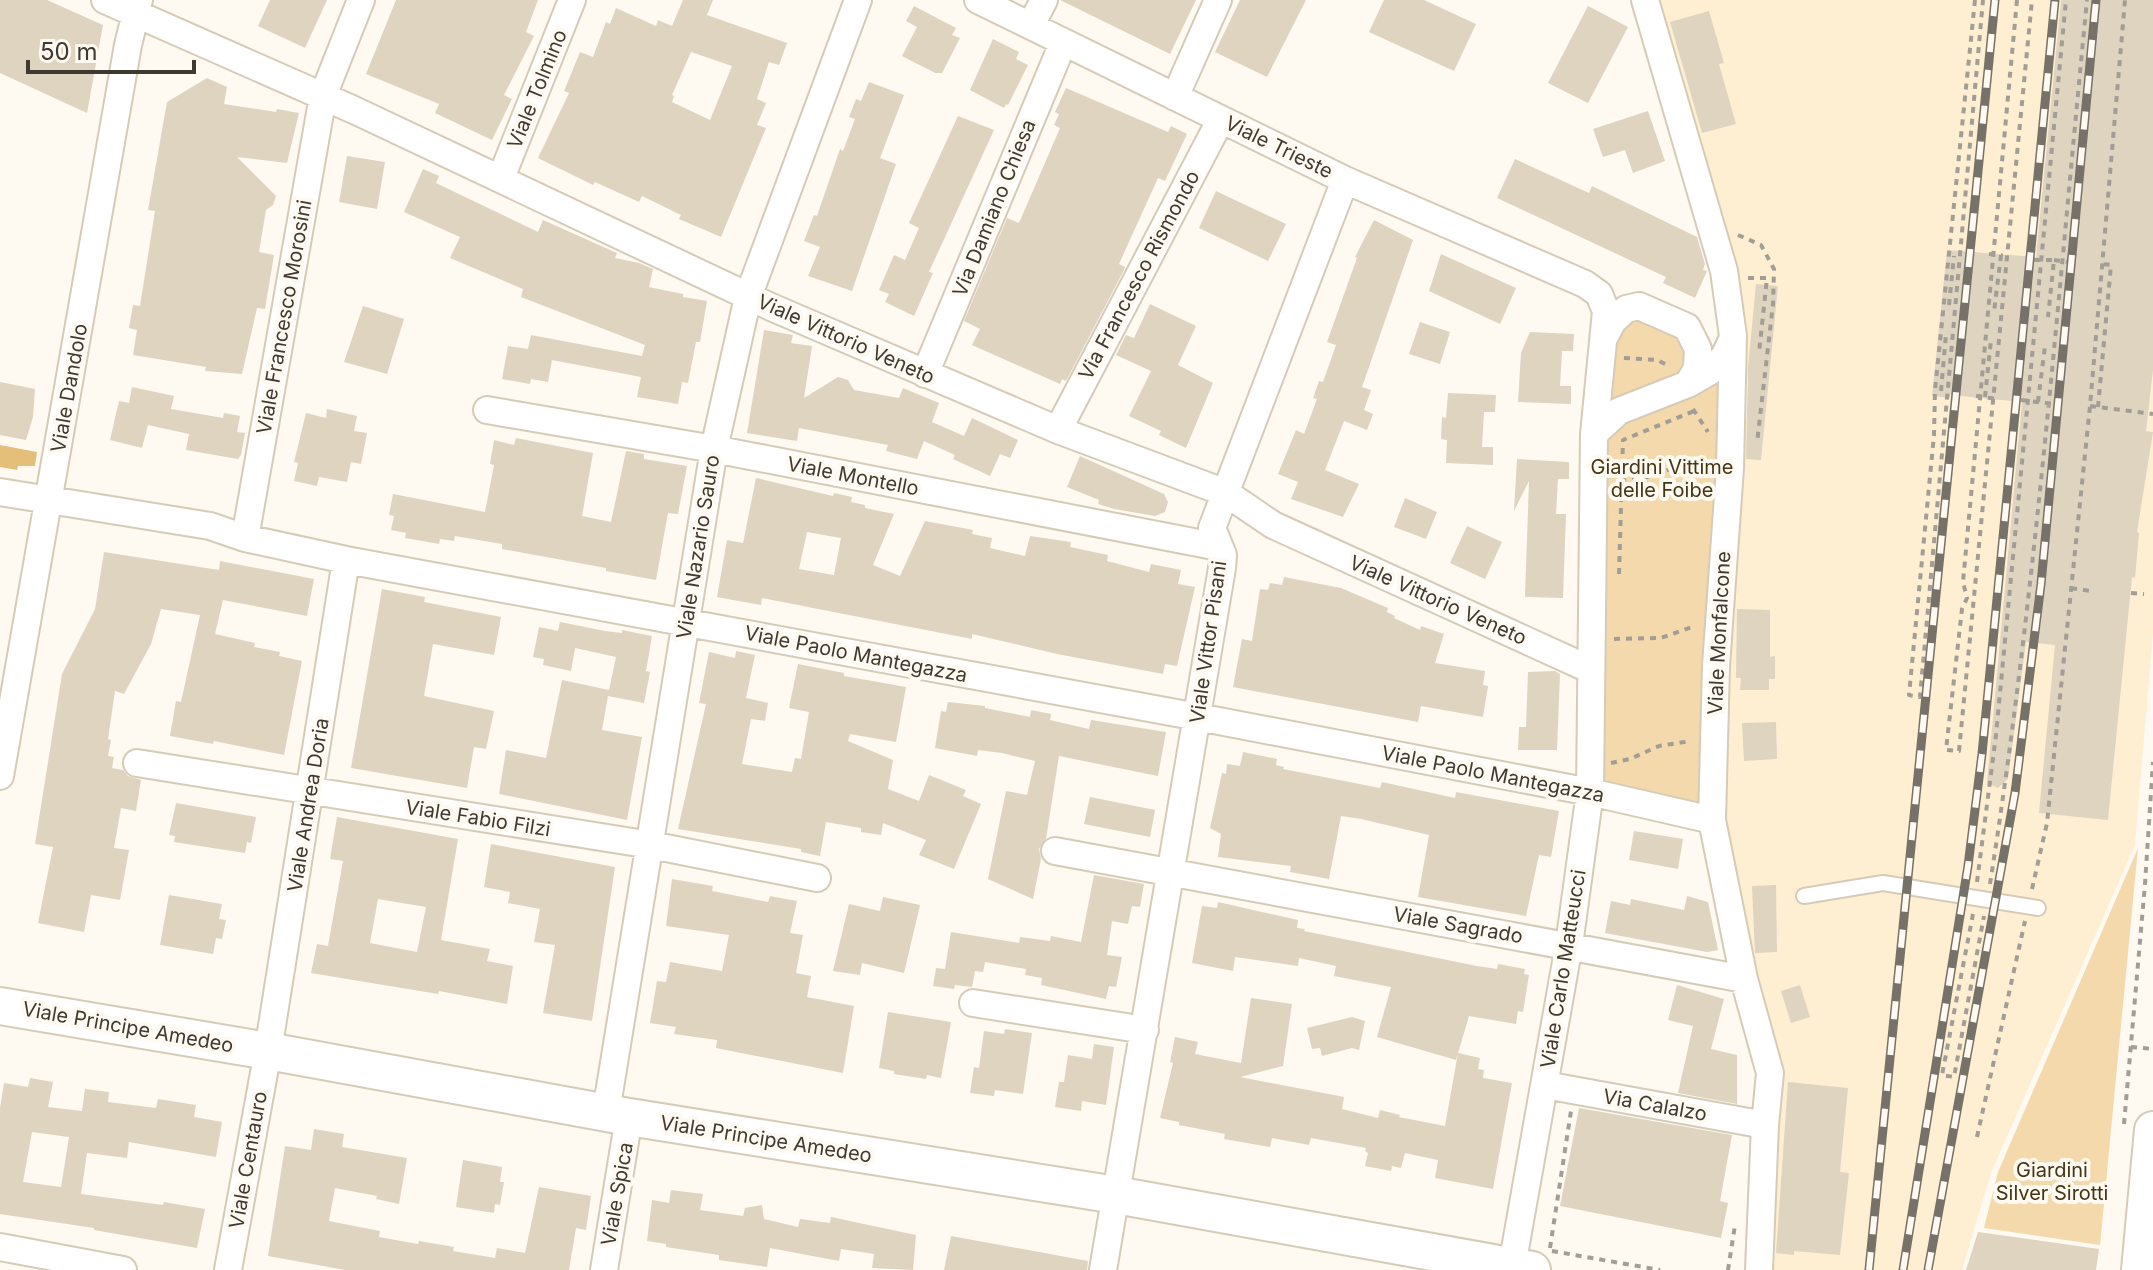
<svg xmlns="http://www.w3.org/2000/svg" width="2153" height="1270" viewBox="0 0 2153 1270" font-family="Inter,sans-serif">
	<rect width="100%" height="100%" fill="#fef9f1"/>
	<path fill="#feefd3" d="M1656 0H2153V633L2135 845 1991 1173 1962 1270H1768L1778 1064 1725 839 1730 606 1749 391 1736 264Z"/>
	<path fill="#f3d9ab" d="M1630 315 1684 335 1692 352 1682 379 1621 403 1612 399 1606 392V352Z
		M1724 378 1706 810 1598 785 1602 439 1623 418Z
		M2138 848 2100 1245 1984 1228 1998 1172Z"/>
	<path fill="#e3bf7a" d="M0 445 37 452 35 466H18L17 470 0 467Z"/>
	<path fill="#dfd4c0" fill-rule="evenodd" d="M0 0H47L103 25 87 113 0 73Z
		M270 0H327L305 48 258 26Z
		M396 0H538L526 32 534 36 504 95 512 99 492 140 435 113 439 104 366 74Z
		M683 0H713L707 15 787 43 779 65 769 62 757 99 766 103 757 125 766 128 721 237 679 219 681 215 642 196 639 202 595 182 593 185 538 158 569 93 564 91 580 52 593 57 606 22 610 24 616 8 656 26 658 20 672 26ZM691 52 732 66 710 120 672 102 674 96 672 95Z
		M1060 0H1196L1170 54Z
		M1240 0H1306L1267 77 1215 52Z
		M1384 0H1424L1476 24 1454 71 1369 32Z
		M2061 0H2153V370L2146 431 2153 432 2137 532 2139 533 2135 578 2132 577 2108 820 2039 813 2055 645 2026 642 2008 779 1998 788 1987 783 2022 402 1950 395V398L1932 396 1947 250 2036 257Z
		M914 6 956 28 952 35 960 38 942 73H935L902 56 917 27 906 21Z
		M1588 6 1628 27 1588 103 1548 83Z
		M1709 11 1724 63 1719 64 1736 124 1702 133 1670 22Z
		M993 39 1019 52 1016 59 1028 65 1008 105 1006 104 1004 108 970 90Z
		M207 78 227 87 224 104 276 112 277 109 299 113 287 163 237 157 276 196 273 205 266 210 259 252 274 255 265 309 257 308 242 374 205 371 206 367 133 355 137 330 129 328 133 305 140 306 155 211 148 210 167 102Z
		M869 82 904 95 880 158 896 164 852 291 808 276 820 247 804 241 814 215 817 216 840 149 843 151 855 119 849 117 856 99 861 101Z
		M1066 88 1168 132 1171 126 1187 134 1165 181 1158 178 1119 264 1125 267 1124 270 1066 381 1062 379 1060 384 972 345 980 329 964 321 1007 218 1019 223 1060 128 1054 125 1059 114 1055 112Z
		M1648 111 1665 161 1633 173 1625 150 1603 157 1593 129Z
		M958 116 994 130 929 272 933 273 914 316 885 302 889 294 879 290 894 255 905 260 919 228 909 223Z
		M347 156 385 162 377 209 339 202Z
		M1515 159 1589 193 1592 186 1697 237 1705 264 1703 270 1707 271 1695 298 1663 283 1666 277 1497 198Z
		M423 169 439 176 436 183 538 232 543 220 617 253 615 258 639 263 653 269 649 287 683 294V297L707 301 700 342H696L688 383 682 382 678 404 637 397 641 377 552 360 548 382 531 379 530 384 502 379 508 346 528 349 531 335 642 356 645 345 521 297 523 289 450 258 460 237 404 212Z
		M1216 191 1286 224 1268 261 1199 228Z
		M1374 220 1413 240 1362 387 1371 390 1364 410 1373 414 1367 430 1344 421 1325 470 1359 484 1343 517 1291 499 1298 482 1278 474 1296 430 1304 434 1317 399 1313 398 1319 381 1323 382 1336 345 1327 342 1357 258 1355 257Z
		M1441 254 1516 288 1500 324 1429 291Z
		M1756 284 1778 286 1761 460 1746 459 1748 367Z
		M1150 304 1196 326 1178 365 1213 383 1186 448 1159 435 1161 431 1129 416 1151 371 1116 355 1126 335 1134 338Z
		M363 306 404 319 387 374 344 362Z
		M1420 322 1450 332 1440 364 1409 354Z
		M764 330 793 335 791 343 812 346 804 398 838 377 848 380 854 390 899 398 903 388 939 403 932 422 964 436 972 418 1018 440 1010 458 1000 454 990 476 953 459 955 455 924 441 917 459 886 451 888 445 799 428 797 441 747 433Z
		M1530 332 1574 334 1573 351H1562L1560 386H1571V404L1518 402 1521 353Z
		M0 382 35 389 33 417 26 440 0 435Z
		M132 387 174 396 171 409 223 418 224 413 240 416 237 432 245 433 241 455 238 459 186 450 189 434 148 425 142 448 110 440 119 401 129 403Z
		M1448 393 1496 395 1495 412H1484L1482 447H1493V465L1446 463 1447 440 1441 439 1442 417 1446 418Z
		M327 409 357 416 354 431 367 433 361 464 351 462 347 482 319 477 317 486 294 481 298 463 294 462 306 413 326 418Z
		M516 438 593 453 582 516 611 522 626 451 644 454V459L687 466 678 514 668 513 656 580 606 571V568L502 549V544L455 536 454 541 440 539 439 544 405 538 406 533 391 530 394 516 389 515 393 494 485 512 494 465 490 464 494 440 514 445Z
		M1080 456 1164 494 1168 502 1165 512 1155 516 1114 509 1098 504 1099 500 1067 487Z
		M1517 459 1569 462V479H1558L1556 514H1566L1563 598 1525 597 1529 481 1514 511Z
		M756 478 833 496 834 493 852 497 851 502 865 505V508L894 514 873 565 900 576 925 521 973 530 972 534 992 538 990 548 1025 556 1030 536 1071 542 1070 547 1108 555 1107 561 1149 572 1151 564 1181 570 1178 584 1195 587 1177 666 1165 664 1163 674 1057 654 972 634V639L762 598 761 605 717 597 727 540 743 543ZM807 532 841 538 834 575 799 569Z
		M1405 498 1437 512 1426 539 1394 527Z
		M1467 526 1502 542 1485 579 1450 563Z
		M104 552 219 570 220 561 314 579 307 616 223 600 215 634 255 643 254 647 280 652 279 656 302 661 284 755 214 741 213 744 170 736 176 701 181 702 200 615 161 609 151 644 124 694 115 691 108 739 111 740 108 756 114 757 112 768 123 770 128 776 141 780 136 811 121 808 114 848 129 850 120 900 91 895 84 932 38 923 53 847 35 844 62 674 95 609Z
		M1284 577 1341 588 1388 608 1387 612 1395 616 1394 618 1420 630 1421 626 1444 634 1435 663 1485 671 1483 685 1488 686 1483 717 1421 706 1418 722 1233 687 1242 639 1252 641 1260 589 1268 590 1270 583 1282 585Z
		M382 589 425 597 424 602 501 617 494 655 433 644 424 696 494 711 486 749 474 747 467 788 351 768Z
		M1737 609 1770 610V657L1775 656V679H1769V690H1740L1741 678H1736Z
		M560 622 605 631 622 633V630L652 636 646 671 650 672 644 703 608 696 602 730 642 737 627 820 499 794 506 750 546 758 562 680 609 690 616 657 575 648 571 671 543 665 544 659 533 657 539 627 558 631Z
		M736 651 755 655 746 698 768 703 765 721 751 719 742 764 792 772 795 758 801 759 809 712 789 708 798 664 844 673V676L906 687 896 742 850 734 848 741 893 760 888 789 919 801 929 775 966 790 963 796 981 804 954 869 919 855 926 840 883 823 881 835 861 832V828L826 822 820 856 801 852V849L678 829 706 704 699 703 709 652 735 658Z
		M1555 671 1560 674 1557 750H1518L1519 727H1526L1528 672Z
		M948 702 985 706V708L1030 717 1031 710 1051 714 1050 720 1089 729 1091 720 1166 732 1158 776 1059 756 1046 839 1039 849 1041 859 1033 899 988 879 1006 791 1027 795 1035 761 1002 753 978 750 977 756 935 748 941 711 946 712Z
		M1776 722 1777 759 1744 761 1742 723Z
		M1243 752 1277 759 1276 765 1284 767 1283 769 1380 788 1382 782 1455 798 1456 792 1559 811 1551 857 1539 855 1526 916 1418 897 1429 835 1361 819 1341 816 1329 879 1290 872 1291 866 1218 857 1221 834 1210 828 1222 773 1226 774 1227 764 1240 766Z
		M1090 797 1155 810 1150 837 1084 824Z
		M176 803 256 817 251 843 247 842 245 853 174 842 175 836 169 835Z
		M337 817 458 839 441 940 490 949 487 961 513 966 507 1004 439 991 438 994 311 973 317 944 328 946 343 861 330 859ZM378 899 426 907 417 952 370 943Z
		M1634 831 1683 839 1678 869 1629 860Z
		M491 844 615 867 592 1021 543 1013 555 945 534 942 540 909 508 903 510 892 484 887Z
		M1094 875 1144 884 1140 907 1132 906 1128 924 1112 921 1107 955 1122 957 1116 987 1109 986 1106 999 1041 985 1042 978 1025 975 1026 969 985 962 983 972 975 971 972 987 955 985 954 989 933 986 936 968 945 969 951 932 1019 943 1020 937 1050 941 1051 936 1081 942Z
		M672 879 713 886 712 891 768 902 770 896 797 901 790 933 803 935 796 973 811 976 807 997 854 1006 843 1073 716 1048 717 1040 674 1034 676 1027 650 1023 657 981 666 982 670 962 722 971 729 935 666 926Z
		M1776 885 1777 952 1755 953 1752 886Z
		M169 895 222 904 219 919 226 920 222 939 216 938 213 954 160 945Z
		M1687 896 1708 902 1718 950 1707 952 1605 933 1611 901 1630 905 1631 899 1684 910Z
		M883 897 920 905 904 973 862 963 860 975 833 971 849 904 880 911Z
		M1218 902 1298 920 1297 928 1305 929 1304 931 1477 966 1497 969 1498 964 1525 969 1524 974 1529 975 1523 1012 1518 1011 1516 1024 1469 1016 1456 1060 1377 1037 1391 987 1334 976 1336 966 1299 958 1298 966 1235 957 1233 971 1192 963 1202 906 1217 908Z
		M1677 985 1724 999 1711 1049 1737 1055V1104L1678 1093 1693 1026 1668 1020Z
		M1800 985 1810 1017 1791 1023 1781 991Z
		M1251 998 1292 1004 1283 1066 1240 1077 1344 1097 1342 1109 1378 1118 1380 1110 1400 1115 1399 1117 1445 1126 1458 1053 1480 1058 1478 1069 1484 1070 1483 1078 1512 1083 1493 1189 1435 1178 1438 1160 1405 1153 1401 1168 1392 1166 1391 1171 1365 1166 1368 1153 1365 1151 1366 1148 1311 1138 1309 1145 1272 1138 1270 1147 1224 1139 1225 1134 1179 1125V1122L1160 1118 1173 1063 1170 1062 1175 1037 1198 1042 1195 1054 1241 1063Z
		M888 1012 951 1022 941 1078 927 1075 926 1079 894 1074V1071L879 1068Z
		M1352 1017 1365 1021 1359 1050 1352 1048 1322 1056 1320 1048 1312 1049 1307 1028Z
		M1005 1029 1032 1033 1023 1094 995 1090 994 1096 970 1093 974 1067 979 1068 984 1031 1004 1034Z
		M1094 1044 1114 1047 1106 1105 1082 1101 1081 1111 1055 1107 1059 1082H1064L1068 1055 1092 1059Z
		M30 1078 53 1082 48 1107 82 1111 85 1089 109 1092 108 1102 156 1108 158 1099 196 1105 194 1117 222 1122 216 1157 129 1142 127 1158 87 1153 81 1194 163 1205 164 1202 205 1209 197 1248 94 1230V1228L0 1214V1108L4 1083 28 1087ZM32 1132 69 1137 61 1187 23 1182Z
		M1788 1082 1848 1088 1840 1172 1849 1173 1840 1255 1794 1251V1255L1776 1253Z
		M1579 1108 1732 1135 1720 1201 1728 1203 1721 1238 1560 1206Z
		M314 1129 344 1134 342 1147 407 1158 399 1204 376 1199 377 1196 335 1188 329 1221 380 1231 379 1237 418 1244 419 1241 454 1247 453 1251 495 1258 497 1248 525 1253 539 1187 591 1196 586 1230 576 1228 569 1270H345L268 1256 285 1146 311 1150Z
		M463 1160 502 1167 500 1182H504L500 1205 495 1204 494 1213 456 1207Z
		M671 1190 703 1194 700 1210 743 1216 745 1208 762 1205 764 1219 798 1227 800 1219 830 1223 831 1217 916 1235 913 1270 872 1268 874 1254 841 1249 839 1261 770 1248 767 1267 719 1260V1255L666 1247V1244L647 1241 652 1200 669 1203Z
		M1978 1232 2099 1249 2096 1270H1966Z
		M951 1236 1088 1261 1087 1270H944Z"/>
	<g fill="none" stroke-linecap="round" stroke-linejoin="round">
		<defs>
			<path id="lane" d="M1804 896 1883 883 2038 908"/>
			<path id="street" d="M105 0 354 110 771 307 1058 430 1226 493 1273 525 1589 669
				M978 0 1345 180 1585 284 1599 294 1606 311 1594 434 1590 792 1569 945 1512 1266
				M1645 0 1724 271 1733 336 1730 468 1716 666 1712 820 1744 979 1770 1073 1765 1125 1759 1270
				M1031 25 1044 0
				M1175 97 1218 0
				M501 178 572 0
				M1604 338 1613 321 1626 309 1639 306 1687 327 1698 349 1697 368 1688 384
				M925 374 1063 43
				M487 410 714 449 1219 547
				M1058 430 1221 119
				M1594 434 1619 411 1688 384 1709 372 1724 357 1732 340
				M0 492 210 526 245 538 346 560 1198 717 1590 792 1712 820
				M245 538 323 96 361 0
				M137 763 651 845 817 878
				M0 776 128 45 139 0
				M1055 851 1744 979
				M973 1003 1145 1030
				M1545 1085 1765 1125
				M606 1112 714 449 748 297 858 0
				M0 1247 123 1270
				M228 1270 268 1051 346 560
				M604 1270 629 1117
				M1103 1270 1222 568 1223 555 1212 528 1345 180"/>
			<path id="secondary" d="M0 1006 268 1051 629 1117 1116 1195 1532 1270
				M2140 1270 2153 1130"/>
		</defs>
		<use href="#lane" stroke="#d5cbb7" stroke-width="18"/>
		<use href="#street" stroke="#d5cbb7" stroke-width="30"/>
		<use href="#secondary" stroke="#d5cbb7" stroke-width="40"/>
		<path stroke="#a29d95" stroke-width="4" stroke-dasharray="6 6" stroke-linecap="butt" d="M1975 0 1935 390 1934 435 1909 695 1920 697 1983 0
			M2017 0 1963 582 1967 598 1962 609 1946 750 1959 751 2032 0
			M1738 235 1761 245 1774 269 1773 304 1757 443
			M1989 254 2001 255 1994 312
			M2034 260H2054L2048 317
			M2054 260 2067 262
			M1748 278H1767L1759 353
			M1949 305 1954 256
			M1624 358 1657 360 1669 366
			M1941 391 1946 334
			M1976 396 1997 399
			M1985 397 1991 340
			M2021 400 2054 404
			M2038 402 2045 346
			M2090 406 2153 414
			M2098 407 2111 265 2102 264
			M1693 409 1708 432
			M1620 480 1641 479 1674 468 1705 469
			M1619 574 1623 440 1694 411
			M2071 588 2090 591
			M2131 593 2144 594
			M1614 639 1661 638 1695 626
			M1611 763 1630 759 1659 746 1691 741
			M1977 882 1996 735 2066 0
			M1990 884C2036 591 2058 295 2087 0
			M2032 889 2047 823 2090 406 2125 0
			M1973 914 1942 1075 1954 1077 1984 916
			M2131 1047 2153 1049
			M2124 1124 2145 884 2153 762
			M1977 1137 2025 921
			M1550 1248 1571 1111
			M1552 1251 1660 1270
			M1728 1270 1735 1225"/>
		<use href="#lane" stroke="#fff" stroke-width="14"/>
		<use href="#street" stroke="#fff" stroke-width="26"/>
		<use href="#secondary" stroke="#fff" stroke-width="36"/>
		<defs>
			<path id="rail" d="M1869 1270 1995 0
				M1903 1270 1968 866 1982 754 2055 0
				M1928 1270 2015 793 2041 584 2096 0"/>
		</defs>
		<use href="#rail" stroke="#76726a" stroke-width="9"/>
		<use href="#rail" stroke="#fef9f1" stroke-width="6" stroke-dasharray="18" stroke-linecap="butt"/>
	</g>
	<g text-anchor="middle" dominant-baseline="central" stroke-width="8" stroke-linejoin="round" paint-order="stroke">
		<g font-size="20" fill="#3e3a32" stroke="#fef9f1">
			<text transform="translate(537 89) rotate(-68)">Viale Tolmino</text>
			<text transform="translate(1279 147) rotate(26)">Viale Trieste</text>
			<text transform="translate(994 208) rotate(-68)">Via Damiano Chiesa</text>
			<text transform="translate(1139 275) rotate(-62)">Via Francesco Rismondo</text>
			<text transform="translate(284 317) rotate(-80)">Viale Francesco Morosini</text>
			<text transform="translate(846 339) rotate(24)">Viale Vittorio Veneto</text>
			<text transform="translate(69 388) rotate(-80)">Viale Dandolo</text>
			<text transform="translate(853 476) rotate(11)">Viale Montello</text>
			<text transform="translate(698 547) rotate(-81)">Viale Nazario Sauro</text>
			<text transform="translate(1438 600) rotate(24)">Viale Vittorio Veneto</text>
			<text transform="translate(1719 633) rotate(-87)">Viale Monfalcone</text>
			<text transform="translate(1208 642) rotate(-82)">Viale Vittor Pisani</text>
			<text transform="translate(856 654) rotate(11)">Viale Paolo Mantegazza</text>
			<text transform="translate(1493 774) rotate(11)">Viale Paolo Mantegazza</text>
			<text transform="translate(308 805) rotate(-81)">Viale Andrea Doria</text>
			<text transform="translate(478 818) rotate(9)">Viale Fabio Filzi</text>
			<text transform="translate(1458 925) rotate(10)">Viale Sagrado</text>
			<text transform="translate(1563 969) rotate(-81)">Viale Carlo Matteucci</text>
			<text transform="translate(128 1027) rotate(10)">Viale Principe Amedeo</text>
			<text transform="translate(1655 1105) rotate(10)">Via Calalzo</text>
			<text transform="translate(766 1139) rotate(9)">Viale Principe Amedeo</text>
			<text transform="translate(248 1160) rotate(-80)">Viale Centauro</text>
			<text transform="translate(617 1194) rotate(-80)">Viale Spica</text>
		</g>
		<g font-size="20" fill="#443516" stroke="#fef9f1">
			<text x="1662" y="467">Giardini Vittime<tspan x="1662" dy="23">delle Foibe</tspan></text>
			<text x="2052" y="1170">Giardini<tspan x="2052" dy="23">Silver Sirotti</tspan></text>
		</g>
	</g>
	<path d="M28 60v12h166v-12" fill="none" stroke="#3e3a32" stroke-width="4"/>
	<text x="40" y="60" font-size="24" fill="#3e3a32" stroke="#fef9f1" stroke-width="6" paint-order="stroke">50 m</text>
</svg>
